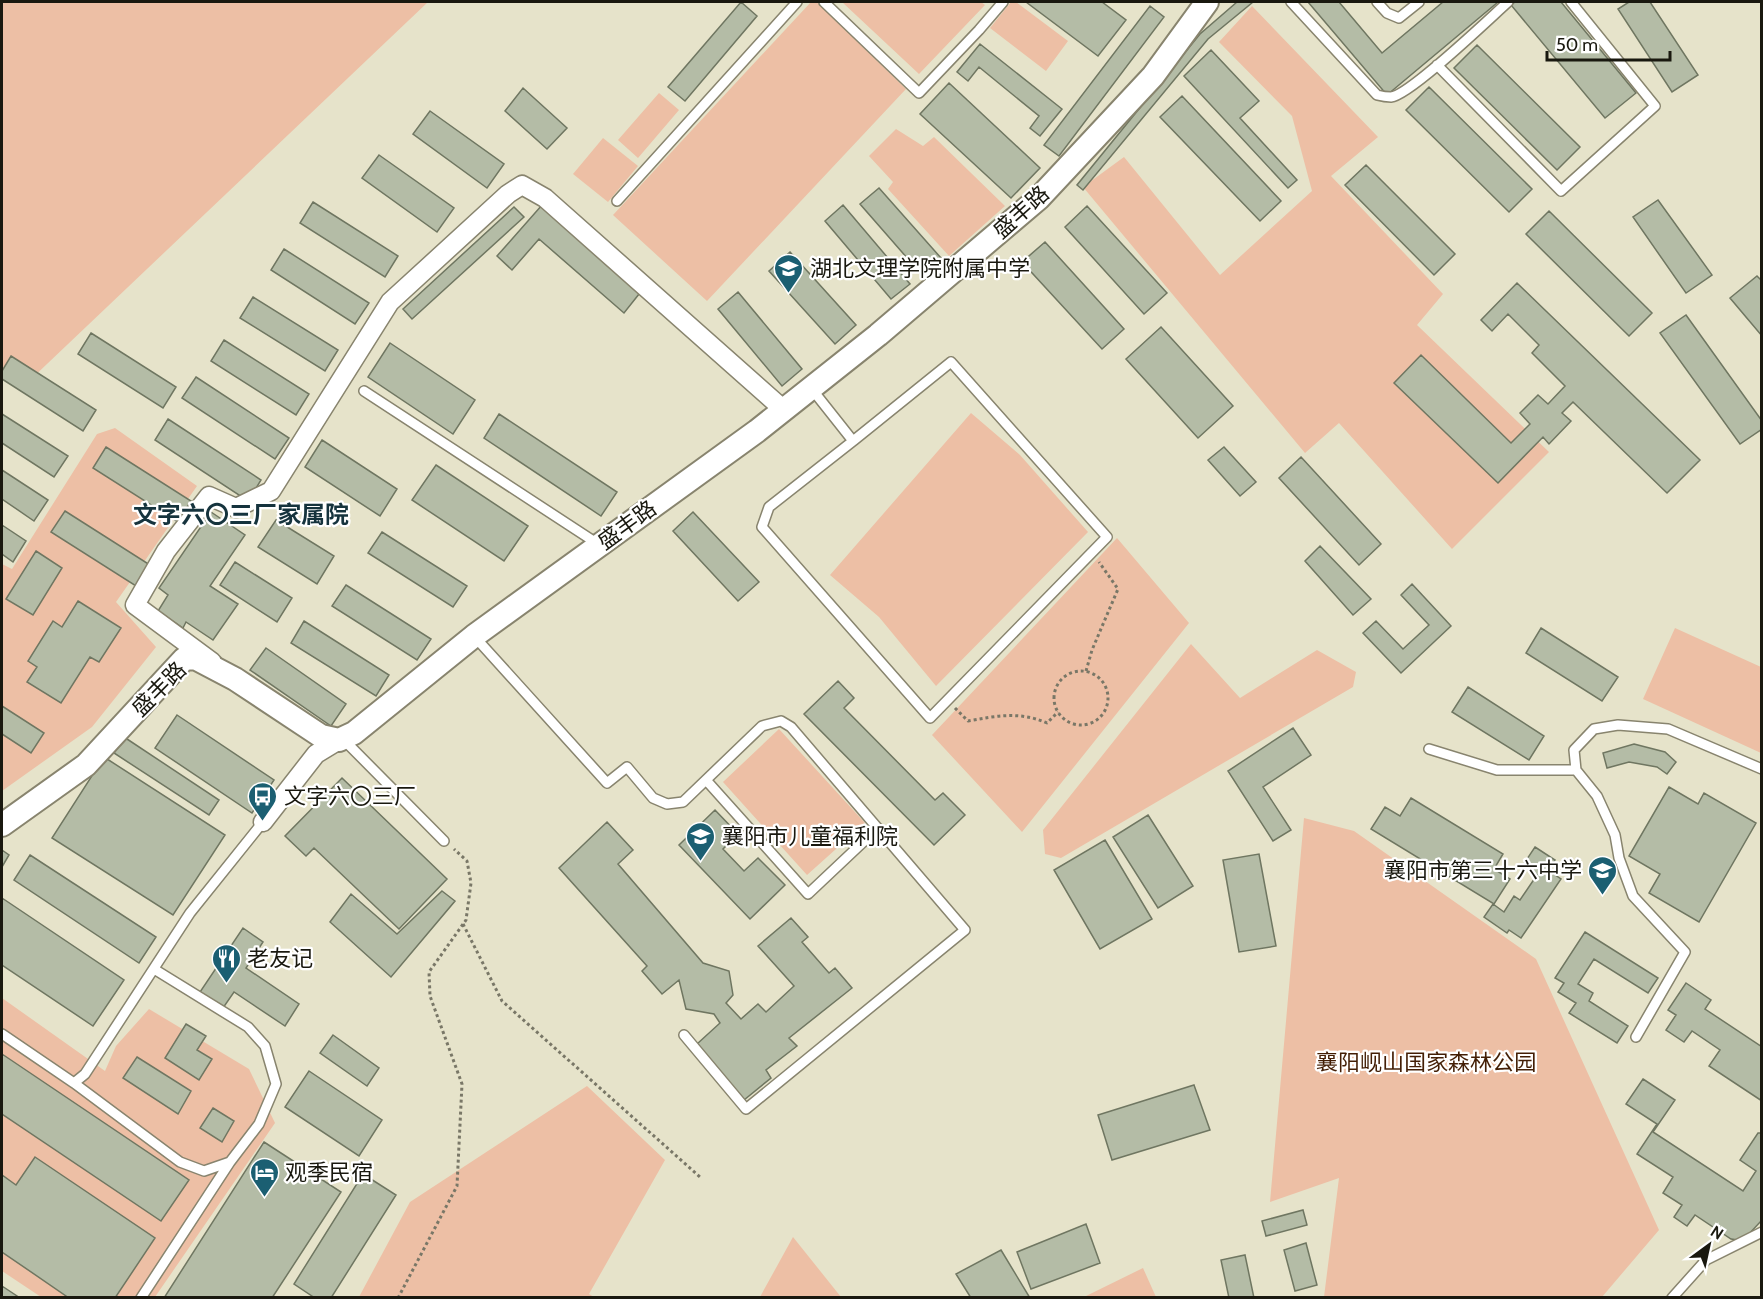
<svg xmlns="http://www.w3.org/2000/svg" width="1763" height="1299" viewBox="0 0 1763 1299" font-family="Cabin,'Noto Sans SC',sans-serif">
	<rect width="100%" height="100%" fill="#e6e3ca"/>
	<path fill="#edbfa5" d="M2 2H428L27 383 2 371Z
		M811 2H817L906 89 707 301 613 215Z
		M842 2H981L985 5 919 74Z
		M1011 2H1016L1068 41 1046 71 990 28Z
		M1252 6 1378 137 1331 176 1443 294 1417 325 1549 452 1452 549 1339 423 1305 453 1083 187 1124 157 1220 275 1312 191 1292 116 1219 42Z
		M659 93 679 110 638 158 618 140Z
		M896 129 923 146 934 137 1005 206 949 256 888 189 893 182 869 156Z
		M603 138 638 166 608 202 573 174Z
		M971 413 1020 455 1088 532 936 686 879 617 830 575Z
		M115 428 197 486 116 602 156 647 92 727 2 791V564L12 569 97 434Z
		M1117 538 1189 623 1022 832 932 735Z
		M1675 628 1761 667V753L1643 699Z
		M1191 644 1240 698 1317 650 1356 672 1353 687 1061 858 1045 854 1043 830Z
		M779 729 865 823 807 875 723 782Z
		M1304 818 1354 831 1536 959 1659 1230 1602 1297H1324L1339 1178 1270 1202Z
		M2 998 105 1071 116 1046 149 1009 249 1069 275 1123 155 1297H41L2 1271Z
		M587 1086 665 1160 589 1294 594 1297H359L410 1202Z
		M793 1237 841 1297H760Z
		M1143 1268 1156 1297H1084Z"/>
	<path fill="#b4bca6" stroke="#6f7661" stroke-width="1.5" d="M741 2 757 16 685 101 668 87Z
		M1026 2H1102L1126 20 1098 56Z
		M1237 2H1253L1208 39 1083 190 1077 185 1200 34Z
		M1308 2H1339L1382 53 1443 2H1498L1387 95Z
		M1515 2H1561L1636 93 1605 118 1511 5Z
		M1629 2H1650L1698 75 1672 92 1618 9Z
		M1150 6 1164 17 1059 156 1044 145Z
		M980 44 1062 109 1040 136 1030 128 1039 116 979 67 968 81 957 72Z
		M1477 45 1580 147 1557 170 1454 68Z
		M1211 50 1259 101 1240 118 1297 180 1288 188 1184 76Z
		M949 83 1040 168 1011 198 920 114Z
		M1429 87 1532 189 1509 212 1406 110Z
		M523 88 567 128 547 149 505 111Z
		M1182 96 1281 201 1260 221 1160 117Z
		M430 111 504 164 487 188 413 134Z
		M379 155 454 208 437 232 362 178Z
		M1366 165 1455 254 1434 275 1345 185Z
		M879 188 941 258 922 275 860 204Z
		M1658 200 1712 275 1686 293 1633 217Z
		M313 202 398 256 385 277 300 223Z
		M542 205 643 289 624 313 539 239 512 270 497 256Z
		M843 205 910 284 891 299 825 221Z
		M1087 206 1167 293 1144 314 1065 227Z
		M514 207 524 217 412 319 403 309Z
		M1549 211 1652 313 1629 336 1526 234Z
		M1045 242 1124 329 1102 349 1022 262Z
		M284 249 369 303 355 324 271 270Z
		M790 252 856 325 835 344 769 271Z
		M1757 276 1762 281V336L1730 298Z
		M1517 283 1700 460 1667 493 1573 402 1562 413 1571 421 1549 444 1543 437 1498 483 1394 383 1421 355 1511 443 1530 424 1520 413 1538 395 1548 404 1565 386 1532 353 1539 345 1508 314 1492 331 1481 320Z
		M738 292 802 369 782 386 718 309Z
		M253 297 338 350 325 371 240 318Z
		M1686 315 1762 421V429L1740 444 1660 333Z
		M1161 327 1233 406 1198 438 1126 359Z
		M91 333 176 387 163 408 78 354Z
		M224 340 309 394 296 415 211 361Z
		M390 343 475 400 453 434 368 377Z
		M11 356 96 410 83 431 2 379V371Z
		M196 377 289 438 275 459 182 398Z
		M2 414 68 456 54 477 2 443Z
		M499 414 617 492 601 516 484 438Z
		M168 419 261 480 248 501 155 440Z
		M322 440 397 489 380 516 305 467Z
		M106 447 191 501 178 522 93 468Z
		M1224 447 1256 482 1240 496 1208 460Z
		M1301 457 1381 544 1359 565 1279 478Z
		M436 465 528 526 504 561 412 500Z
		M2 470 48 500 34 521 2 499Z
		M65 511 150 565 136 586 51 532Z
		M211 512 245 535 210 586 238 604 213 640 186 622 183 628 158 611 168 595 159 588Z
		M693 512 759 582 738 601 673 531Z
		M276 520 334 556 317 584 258 547Z
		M2 525 26 541 13 562 2 554Z
		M382 532 467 586 453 607 368 553Z
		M1320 546 1371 599 1353 615 1305 561Z
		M36 551 62 568 33 615 6 599Z
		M235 562 292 598 277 622 220 585Z
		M1412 584 1451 626 1401 673 1363 633 1376 621 1403 649 1429 625 1401 595Z
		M346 585 431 639 417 660 332 606Z
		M78 601 121 628 99 662 90 657 61 703 27 682 37 667 28 661 53 621 62 627Z
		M304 621 389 675 376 696 291 643Z
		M1541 628 1618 677 1602 701 1526 653Z
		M266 648 346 704 331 726 250 670Z
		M838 681 854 698 844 708 935 800 943 793 965 815 934 845 804 714Z
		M1468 687 1544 736 1529 760 1452 712Z
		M2 706 44 733 31 753 2 734Z
		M177 715 274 780 252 813 155 748Z
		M1293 728 1311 755 1263 787 1291 830 1273 841 1228 771Z
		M124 737 219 800 209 815 114 753Z
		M1634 744 1665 752 1676 762 1667 774 1657 767 1629 762 1607 768 1603 753Z
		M104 757 225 835 173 915 52 838Z
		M342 778 447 879 399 929 314 848 306 856 285 836Z
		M1669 787 1698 804 1704 793 1756 823 1699 922 1649 893 1660 874 1629 856Z
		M1411 798 1503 854 1494 869 1510 879 1494 904 1371 829 1385 807 1400 816Z
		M715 810 738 834 723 849 744 871 758 858 785 885 750 919 679 845Z
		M1148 815 1193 886 1158 908 1113 837Z
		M607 822 633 850 618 864 703 963 729 971 733 995 726 1003 741 1019 758 1004 766 1012 794 986 758 946 791 918 808 937 802 942 829 973 835 968 852 988 789 1038 797 1046 766 1070 771 1078 744 1100 697 1044 720 1023 714 1014 686 1009 679 980 662 994 642 971 647 966 559 868Z
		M1105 840 1152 919 1100 949 1054 870Z
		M1535 847 1555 860 1548 870 1561 879 1521 938 1509 930 1507 933 1484 917 1493 904 1504 912 1514 896 1520 900 1537 875 1523 865Z
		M2 850 9 855 2 867Z
		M1259 854 1276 946 1239 952 1223 860Z
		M30 855 156 937 139 963 14 880Z
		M442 891 455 901 391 977 330 922 351 894 397 934Z
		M2 898 124 980 93 1026 2 965Z
		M243 928 263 942 246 968 299 1004 285 1026 234 992 223 1008 200 992Z
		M1585 932 1658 978 1648 993 1594 959 1578 984 1593 993 1589 1001 1628 1026 1617 1043 1569 1013 1576 1003 1558 992 1564 983 1555 978Z
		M1686 983 1711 1000 1705 1009 1762 1047V1101L1709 1066 1720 1050 1692 1031 1684 1042 1666 1030 1676 1015 1668 1010Z
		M186 1024 206 1036 197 1050 212 1059 199 1080 165 1058Z
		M333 1035 379 1068 367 1086 320 1053Z
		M2 1054 189 1180 161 1221 2 1114Z
		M137 1057 191 1091 178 1114 123 1078Z
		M309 1071 382 1120 359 1156 285 1107Z
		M1643 1079 1675 1100 1653 1132 1743 1191 1756 1171 1740 1160 1758 1133H1762V1220L1748 1235 1738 1240 1731 1239 1695 1215 1687 1226 1674 1217 1682 1205 1663 1193 1673 1177 1637 1154 1657 1124 1626 1104Z
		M1194 1085 1210 1130 1112 1160 1098 1115Z
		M213 1108 234 1121 222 1142 200 1128Z
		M264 1142 341 1192 272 1298H164Z
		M35 1157 155 1238 115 1298H69L2 1252V1175L16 1185Z
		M363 1174 396 1195 331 1298H315L294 1284Z
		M1303 1210 1307 1225 1266 1236 1262 1221Z
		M1086 1224 1100 1263 1031 1289 1017 1252Z
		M1306 1243 1317 1285 1295 1291 1284 1250Z
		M1001 1250 1030 1298H971L956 1274Z
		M1245 1255 1254 1298H1229L1221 1260Z
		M2 1286 20 1298H2Z"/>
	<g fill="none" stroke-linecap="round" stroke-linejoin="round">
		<defs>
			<path id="service" d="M824 2 919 93 979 30 1003 2
				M1291 2 1377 95C1381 96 1387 97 1391 97 1410 95 1490 18 1508 2
				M1377 2 1387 13 1399 18 1419 2
				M1437 65 1561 191 1655 106 1571 2
				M617 201 797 2
				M811 388 853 441 951 362 1107 537 930 718 762 527 769 507 853 441
				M364 391 598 544
				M474 636 607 783 627 767 653 798 667 804 683 802 762 726 781 721 791 727 965 930 746 1109 684 1035
				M342 738 444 841
				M1429 749 1497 770H1576
				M706 780 808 894 878 828
				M154 969 248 1027 265 1046 276 1084 259 1124 230 1162 204 1171 180 1162 74 1083 85 1074 190 913 263 822
				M2 1034 74 1083
				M1636 1037 1685 952 1633 896 1619 858 1615 835 1597 796 1576 770 1574 750 1594 729 1618 725 1668 729 1762 769
				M141 1298 230 1162
				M1672 1298 1706 1260 1762 1232"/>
			<path id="minor" d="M212 662 135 605 166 551 209 496 236 508 271 491 390 302 508 194 522 185 545 198 784 410
				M263 822 316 754 339 740"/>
			<path id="tertiary" d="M2 825 86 765 184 659 195 658 235 679 321 736 339 740 354 733 474 636 757 431 878 335 1039 198 1153 76 1207 2"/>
		</defs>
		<use href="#service" stroke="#88846e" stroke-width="12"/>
		<use href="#minor" stroke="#88846e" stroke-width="21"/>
		<use href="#tertiary" stroke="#88846e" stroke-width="26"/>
		<path stroke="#797767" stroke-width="3" stroke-dasharray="3 3" stroke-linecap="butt" d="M1086 671 1092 650 1118 589 1099 562
			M1054 698a27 27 0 1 1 54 0a27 27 0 1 1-54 0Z
			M955 708 968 721C996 716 1020 711 1047 723L1058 712
			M463 924 502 1001 700 1177
			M398 1298 457 1186 462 1084 430 996 429 972 466 920 471 883 467 861 454 849"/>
		<use href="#service" stroke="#fff" stroke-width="9"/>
		<use href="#minor" stroke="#fff" stroke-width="18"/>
		<use href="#tertiary" stroke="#fff" stroke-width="22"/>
	</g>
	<defs>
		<symbol id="school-pin" viewBox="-11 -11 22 30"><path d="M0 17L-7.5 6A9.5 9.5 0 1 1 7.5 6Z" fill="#1b5f72" stroke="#fff"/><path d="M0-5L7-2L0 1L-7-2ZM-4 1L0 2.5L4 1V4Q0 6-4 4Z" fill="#fff"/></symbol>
		<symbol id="bus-pin" viewBox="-11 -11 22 30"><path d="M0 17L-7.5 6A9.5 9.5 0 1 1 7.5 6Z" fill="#1b5f72" stroke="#fff"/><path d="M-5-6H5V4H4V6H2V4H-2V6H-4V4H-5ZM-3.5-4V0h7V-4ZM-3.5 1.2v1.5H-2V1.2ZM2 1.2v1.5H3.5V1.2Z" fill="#fff"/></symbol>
		<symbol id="restaurant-pin" viewBox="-11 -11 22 30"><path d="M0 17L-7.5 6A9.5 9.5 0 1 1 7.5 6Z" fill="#1b5f72" stroke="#fff"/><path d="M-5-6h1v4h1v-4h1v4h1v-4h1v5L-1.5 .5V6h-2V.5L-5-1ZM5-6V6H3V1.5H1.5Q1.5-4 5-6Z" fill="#fff"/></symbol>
		<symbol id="hotel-pin" viewBox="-11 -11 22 30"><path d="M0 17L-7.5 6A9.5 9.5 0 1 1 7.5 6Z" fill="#1b5f72" stroke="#fff"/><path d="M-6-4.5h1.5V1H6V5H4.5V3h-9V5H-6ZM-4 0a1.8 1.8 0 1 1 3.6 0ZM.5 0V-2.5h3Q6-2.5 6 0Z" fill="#fff"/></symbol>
	</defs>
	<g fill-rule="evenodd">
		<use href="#school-pin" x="772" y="252" width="33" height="45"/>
		<use href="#bus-pin" x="246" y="780" width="33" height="45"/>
		<use href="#school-pin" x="684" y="820" width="33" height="45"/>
		<use href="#school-pin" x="1586" y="854" width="33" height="45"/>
		<use href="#restaurant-pin" x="210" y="942" width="33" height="45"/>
		<use href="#hotel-pin" x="248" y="1156" width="33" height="45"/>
	</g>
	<g text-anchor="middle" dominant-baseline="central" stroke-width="4.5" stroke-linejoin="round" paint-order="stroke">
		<g font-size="22" fill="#19180f" stroke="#fff">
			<text transform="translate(1021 212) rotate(-42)">盛丰路</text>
			<text transform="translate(627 525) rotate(-36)">盛丰路</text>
			<text transform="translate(159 689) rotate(-45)">盛丰路</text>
		</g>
		<g font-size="22" fill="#19180f" stroke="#fff" text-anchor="start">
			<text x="810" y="268">湖北文理学院附属中学</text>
			<text x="284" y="796">文字六〇三厂</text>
			<text x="722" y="836">襄阳市儿童福利院</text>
			<text x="1582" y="870" text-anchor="end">襄阳市第三十六中学</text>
			<text x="247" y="958">老友记</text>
			<text x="285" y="1172">观季民宿</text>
		</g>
		<g font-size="22" fill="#431e05" stroke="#fff">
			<text x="1426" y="1062">襄阳岘山国家森林公园</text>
		</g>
		<g font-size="24" font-weight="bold" fill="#15333d" stroke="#fff">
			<text x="241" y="514">文字六〇三厂家属院</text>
		</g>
	</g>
	<rect width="1763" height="1299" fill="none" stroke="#19180f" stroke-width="6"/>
	<g transform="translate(1709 1245) rotate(33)" stroke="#ffffff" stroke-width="4.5" paint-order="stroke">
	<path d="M0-4.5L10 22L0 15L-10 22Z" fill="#19180f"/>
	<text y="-9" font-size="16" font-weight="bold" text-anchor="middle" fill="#19180f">N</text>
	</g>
	<path d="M1547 51v9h123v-9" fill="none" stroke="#19180f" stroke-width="3"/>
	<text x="1556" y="51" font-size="18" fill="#19180f" stroke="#ffffff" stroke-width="4.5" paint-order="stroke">50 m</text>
</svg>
